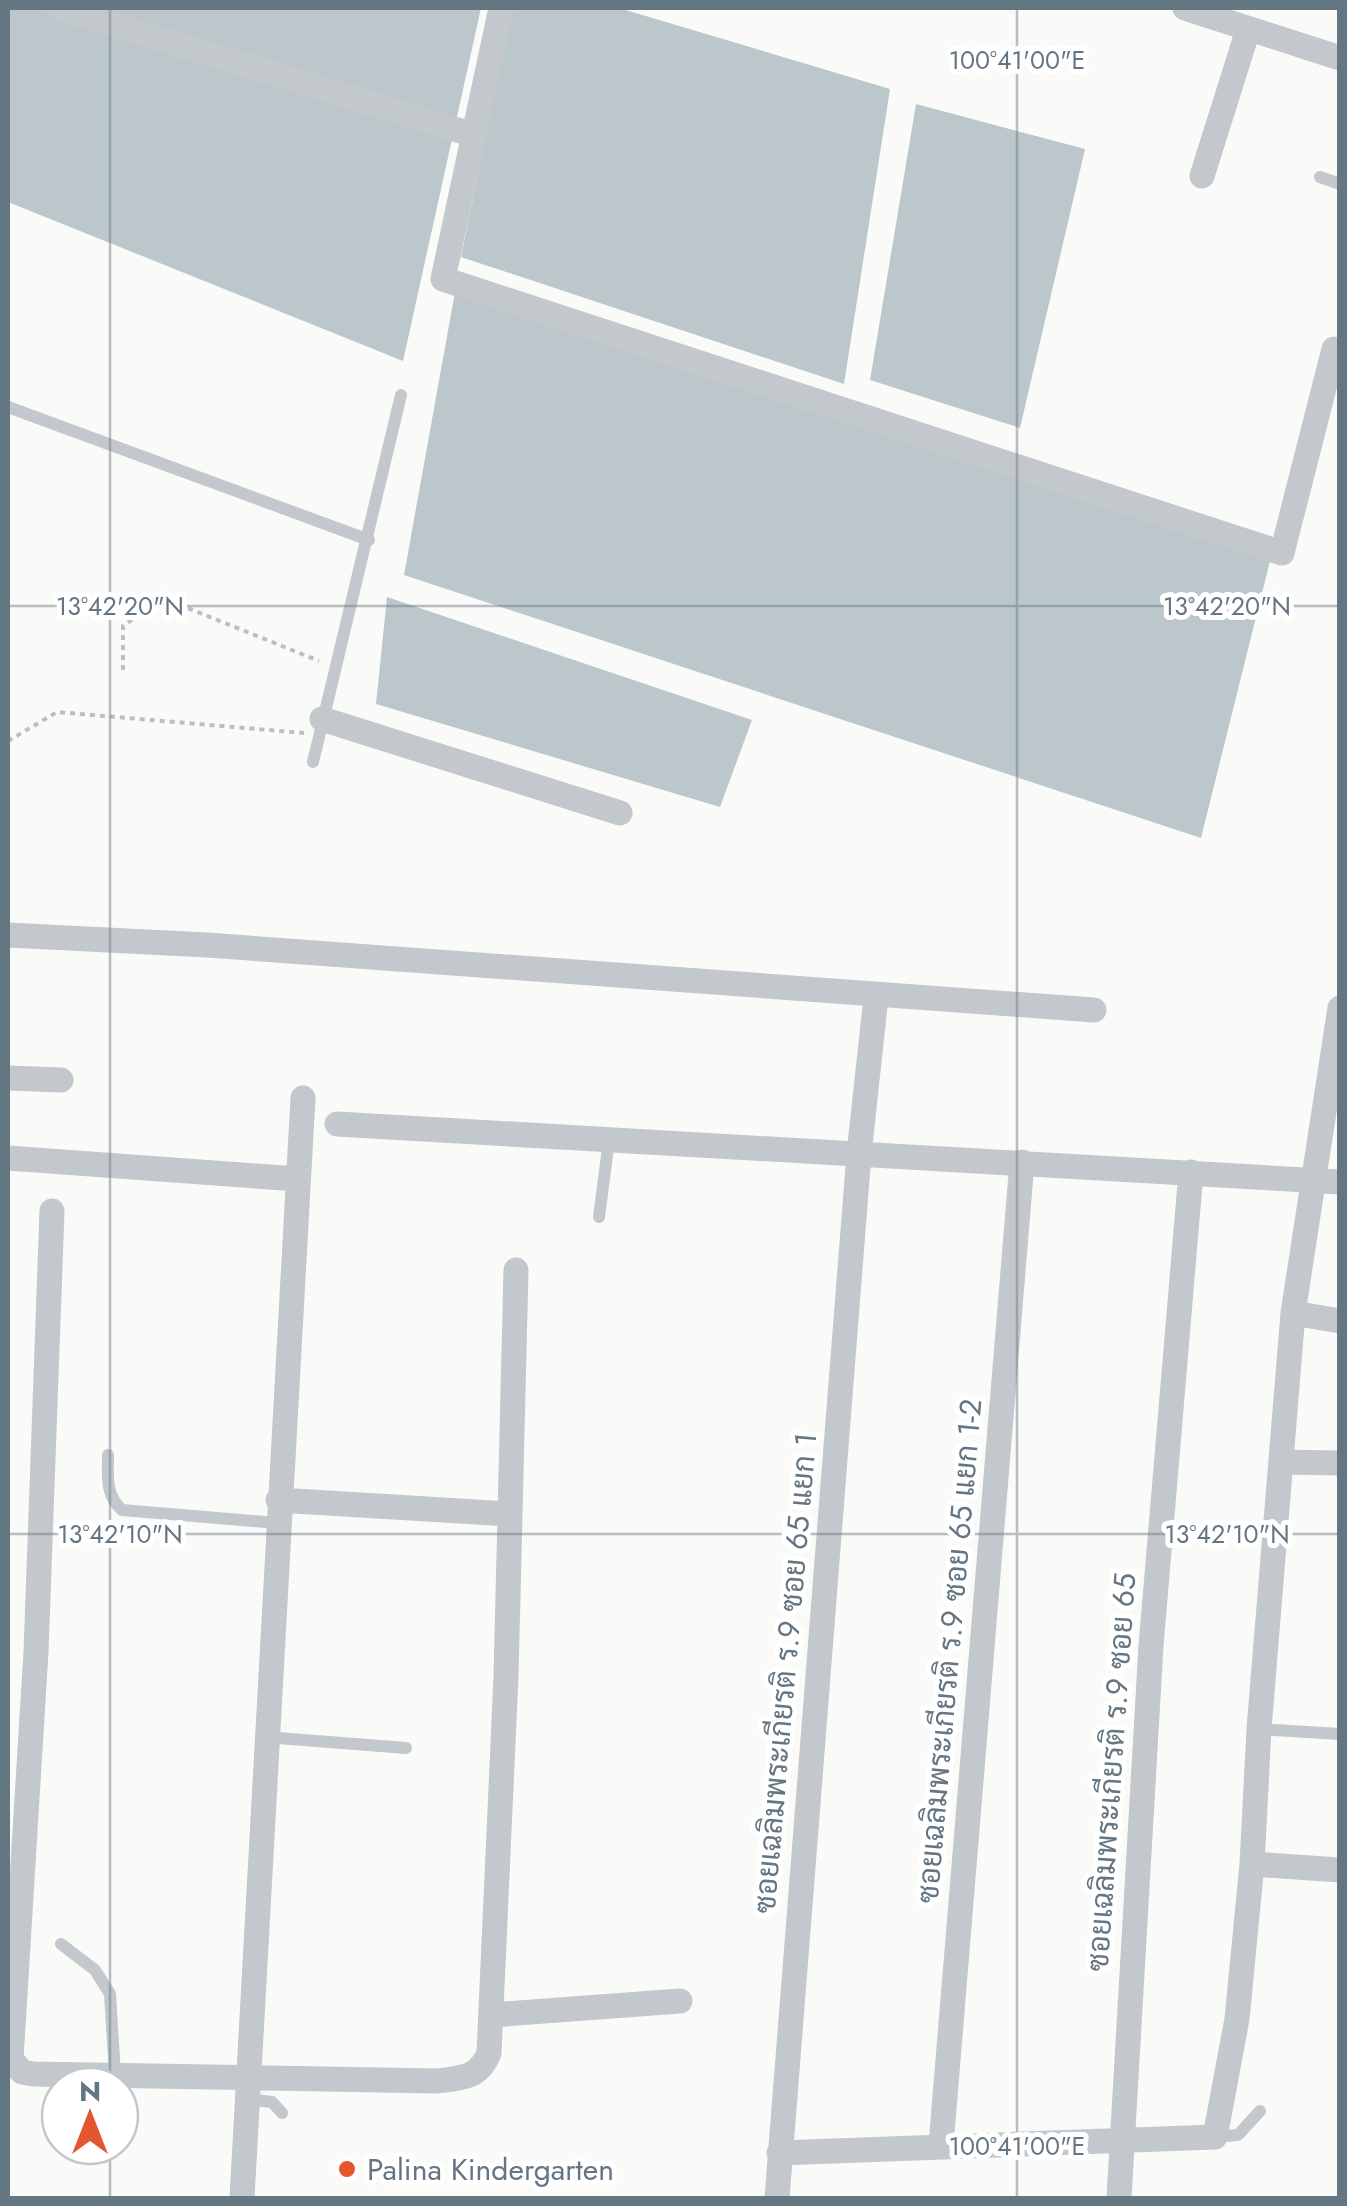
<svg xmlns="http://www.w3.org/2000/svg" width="1347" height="2206" viewBox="0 0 1347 2206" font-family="Jost,Sarabun,sans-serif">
	<rect width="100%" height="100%" fill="#fafaf8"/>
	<path fill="#bbc7cb" d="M8 8H481L403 361 8 202Z
		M512 8H619L890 89 844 384 461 257Z
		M916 104 1085 149 1020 428 870 380Z
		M455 292 1271 557 1201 838 404 575Z
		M387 597 752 720 720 807 376 704Z"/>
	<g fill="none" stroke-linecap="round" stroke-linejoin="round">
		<path stroke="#bbbfc2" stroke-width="4" stroke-dasharray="5 5" stroke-linecap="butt" d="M123 670V626L163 598 319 661
			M8 741 57 712 304 733"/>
		<path stroke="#c3c8cc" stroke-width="12" d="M1320 177 1340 184
			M8 407 369 540
			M313 762 401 395
			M599 1217 609 1140
			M108 1455C108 1476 105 1495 122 1510L277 1523
			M1259 1729 1340 1734
			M265 1737 406 1748
			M61 1944 95 1970 110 1994 115 2075
			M247 2099 272 2102 282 2113
			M1215 2137 1238 2135 1260 2111"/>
		<path stroke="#c3c8cc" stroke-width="25" d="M59 8 474 135
			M501 8 443 279 1282 553 1334 349
			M1185 8 1340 58
			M1202 176 1248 30
			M322 719 620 813
			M8 935 207 945 1094 1010
			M8 1078 61 1080
			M337 1124 1340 1182
			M8 1158 297 1179
			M52 1211 36 1652 11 2059 22 2072 33 2074 437 2081C462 2078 479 2078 489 2053L506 1677 516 1270
			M1293 1313 1340 1321
			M1281 1462 1340 1463
			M278 1500 509 1514
			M1252 1864 1340 1870
			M491 2015 680 2001
			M941 2145 1022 1162
			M779 2153 1215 2137 1237 2019 1252 1864 1259 1729 1293 1313 1340 1008
			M242 2198 303 1098
			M777 2198 859 1154 876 997
			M1119 2198 1151 1646 1191 1172"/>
	</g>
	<path fill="none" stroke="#657683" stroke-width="2.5" stroke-opacity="0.45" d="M110 8V2086M1017 8V2198M8 606H1340M8 1534H1340M110 2146V2198"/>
	<circle fill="#e4572e" stroke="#fff" stroke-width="4" cx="347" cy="2169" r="10"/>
	<g text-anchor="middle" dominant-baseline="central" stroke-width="10" stroke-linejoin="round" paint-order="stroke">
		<g font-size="30" fill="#657683" stroke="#fff">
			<text transform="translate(949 1651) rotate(-85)">ซอยเฉลิมพระเกียรติ ร.9 ซอย 65 แยก 1-2</text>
			<text transform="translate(785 1673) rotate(-85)">ซอยเฉลิมพระเกียรติ ร.9 ซอย 65 แยก 1</text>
			<text transform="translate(1111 1772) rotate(-86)">ซอยเฉลิมพระเกียรติ ร.9 ซอย 65</text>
		</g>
		<g font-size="30" fill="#657683" stroke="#fff" text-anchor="start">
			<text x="367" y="2169">Palina Kindergarten</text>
		</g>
	</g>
	<g font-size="25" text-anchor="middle" fill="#657683" stroke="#fff" stroke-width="10" stroke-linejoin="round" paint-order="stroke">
		<text x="1017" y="69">100°41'00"E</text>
		<text x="120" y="615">13°42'20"N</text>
		<text x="1227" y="615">13°42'20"N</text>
		<text x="120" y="1543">13°42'10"N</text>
		<text x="1227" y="1543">13°42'10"N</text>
		<text x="1017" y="2155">100°41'00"E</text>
	</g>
	<rect width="1347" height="2206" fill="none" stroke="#657683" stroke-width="20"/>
	<g transform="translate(90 2116)"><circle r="48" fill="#ffffff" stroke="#c1c8cd" stroke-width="2.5"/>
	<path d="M0-8L18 38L0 25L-18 38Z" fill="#e4572e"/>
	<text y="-15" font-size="28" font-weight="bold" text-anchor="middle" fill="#657683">N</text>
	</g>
</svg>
